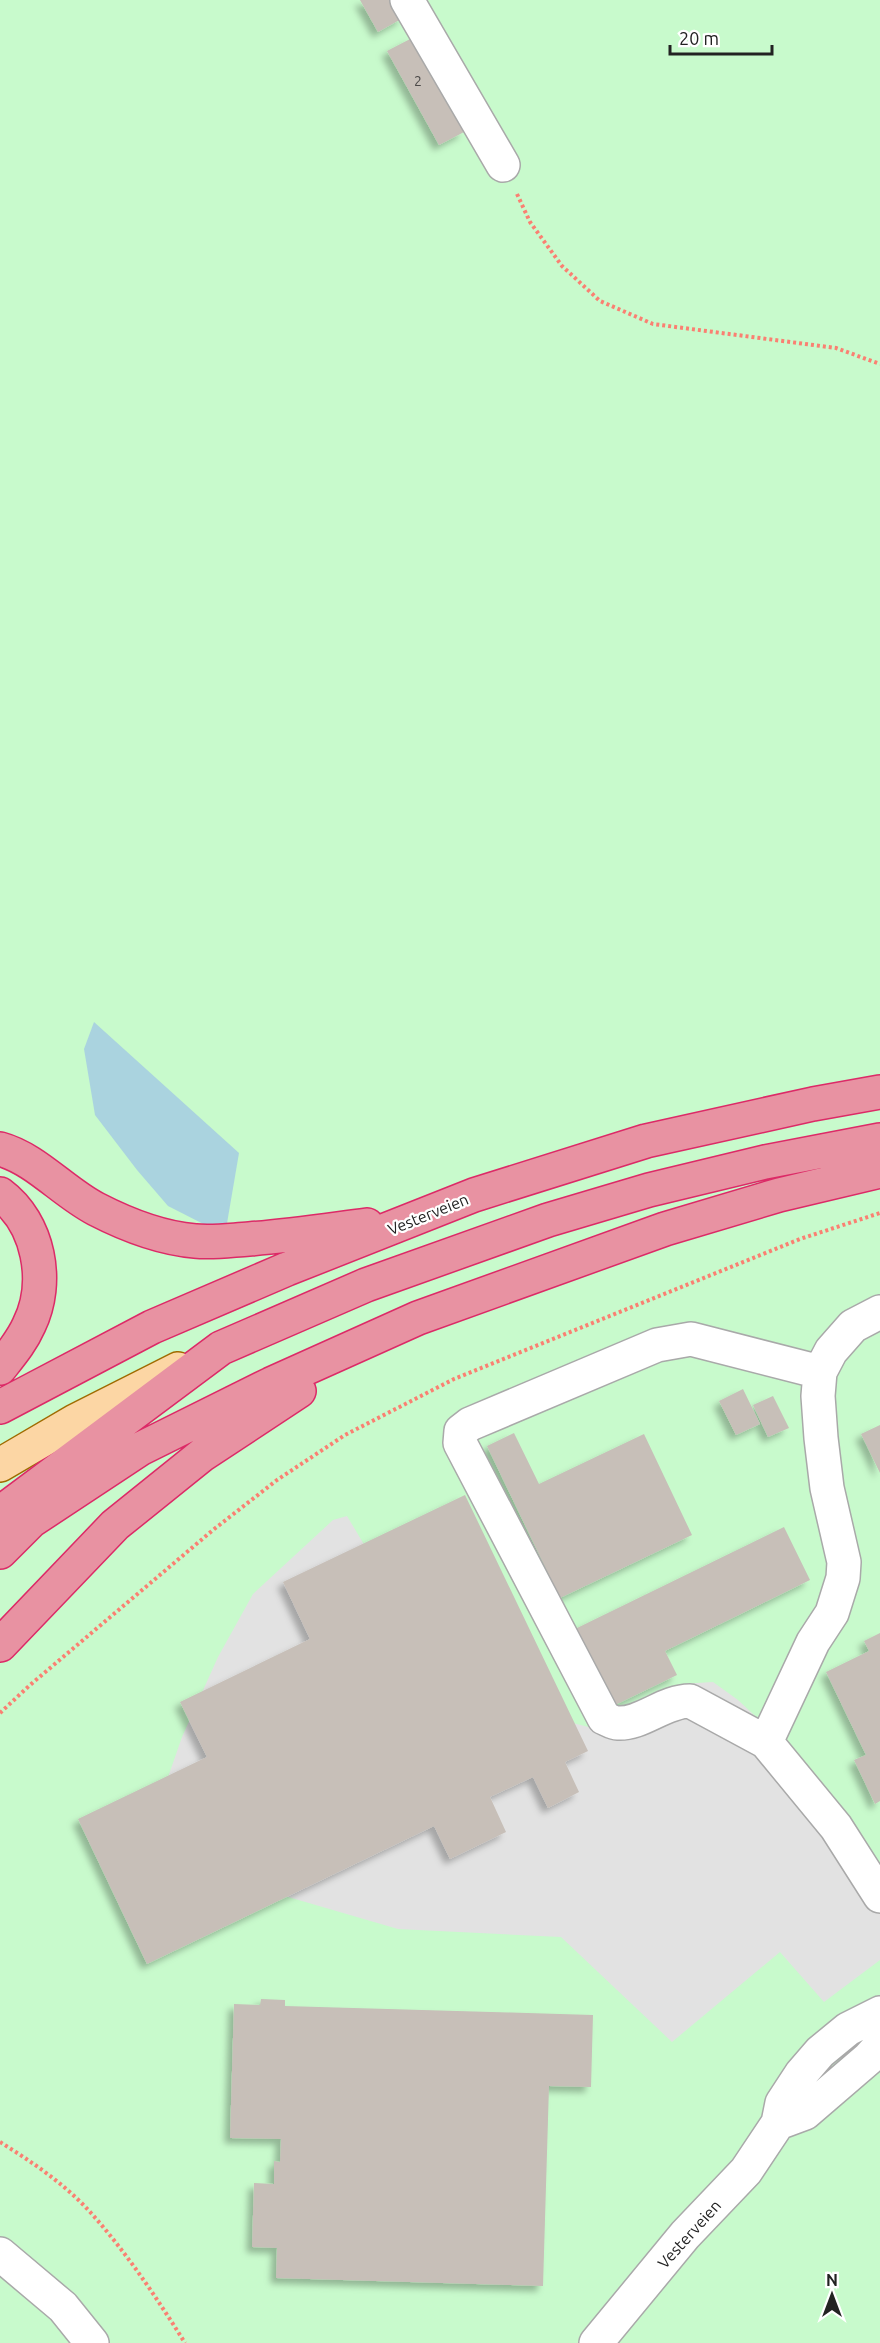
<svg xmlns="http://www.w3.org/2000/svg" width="880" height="2343" viewBox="0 0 880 2343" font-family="Ubuntu,sans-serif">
	<defs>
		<filter id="shadow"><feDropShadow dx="-5.5" dy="5.5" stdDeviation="3" flood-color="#0004"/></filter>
	</defs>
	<rect width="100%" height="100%" fill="#f2efe9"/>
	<path fill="#c8facc" d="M0 0H880V2343H0Z"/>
	<path fill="#e2e2e2" d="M347 1516 411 1623 480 1699 600 1730 633 1706 681 1684 713 1682 738 1700 780 1739 880 1871V1960L824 2002 780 1952 672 2042 561 1937 398 1929 247 1885 151 1826 182 1737 218 1657 253 1594 333 1520Z"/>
	<path fill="#aad3df" d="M94 1022 239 1153 225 1235 168 1206 137 1170 95 1115 84 1049Z"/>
	<path fill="#c7bfb8" filter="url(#shadow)" d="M360 0H393L403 18 378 32Z
		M412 38 464 132 439 145 387 51Z
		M743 1389 760 1424 736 1435 719 1401Z
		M773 1396 789 1428 768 1437 753 1405Z
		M880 1425V1473L861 1434Z
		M514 1433 539 1484 644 1434 692 1535 560 1598 487 1446Z
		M465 1495 588 1751 565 1762 579 1792 548 1808 533 1777 490 1797 506 1832 450 1859 434 1826 147 1964 78 1819 207 1757 180 1702 310 1639 283 1582Z
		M784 1527 810 1580 665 1651 677 1675 613 1706 575 1629Z
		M880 1633V1801L875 1804 854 1760 866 1755 826 1672 869 1651 864 1641Z
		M261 1999 285 2000V2006L593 2015 591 2087 549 2086 543 2286 276 2278 277 2248 252 2247 254 2183 274 2184V2161L280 2162 281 2139 230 2138 234 2004 260 2005Z"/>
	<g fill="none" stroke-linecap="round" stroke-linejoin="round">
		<defs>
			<path id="minor" d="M407 0 503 165
				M820 1372 691 1339 657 1345 470 1424 461 1431 460 1443 604 1718C607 1719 613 1723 617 1723 641 1725 664 1701 690 1701L766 1742 836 1827 880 1896
				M766 1742 813 1642 832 1613 843 1578 844 1562 827 1488 821 1438 818 1396 820 1372 831 1351 853 1326 880 1312
				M778 2123 805 2113 869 2058 880 2046
				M0 2254 63 2307 92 2343
				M596 2343 685 2235 746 2171 778 2123 782 2103 801 2074 820 2052 848 2029 880 2013"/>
			<path id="major" d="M0 1465 75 1421 178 1369"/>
			<path id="highway" d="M0 1149C36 1159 63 1192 96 1209 127 1225 160 1238 195 1241 213 1243 232 1240 249 1239 289 1236 328 1230 367 1225
				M0 1194C39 1223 50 1282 29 1325 22 1341 11 1354 0 1368
				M0 1407 152 1327 287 1269 474 1195 646 1141 813 1104 880 1092
				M0 1513 221 1348 366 1285 548 1220 649 1190 765 1162 880 1140
				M0 1552 31 1521 140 1449 271 1384 418 1318 665 1229 779 1195 880 1171
				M0 1645 115 1525 202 1455 299 1391"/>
		</defs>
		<use href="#minor" stroke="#a9a9a9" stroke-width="36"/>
		<use href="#major" stroke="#a06b00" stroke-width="36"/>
		<use href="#highway" stroke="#dc2a67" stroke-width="36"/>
		<path stroke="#fa8072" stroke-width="4" stroke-dasharray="3 3" stroke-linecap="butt" d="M517 194 530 222 562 266 600 301 653 324 836 348 880 364
			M0 1713 30 1685 213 1530 277 1480 345 1435 454 1379 800 1239 880 1213
			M0 2142C32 2162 65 2184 91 2213 126 2252 157 2298 185 2343"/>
		<use href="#minor" stroke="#fff" stroke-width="33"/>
		<use href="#major" stroke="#fcd6a4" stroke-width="33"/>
		<use href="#highway" stroke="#e892a2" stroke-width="33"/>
	</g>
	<g text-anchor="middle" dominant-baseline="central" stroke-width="4.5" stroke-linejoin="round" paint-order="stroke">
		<g font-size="14" fill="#4b4948">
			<text x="418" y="81">2</text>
		</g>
		<g font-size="16" fill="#222" stroke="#fff">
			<text transform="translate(428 1214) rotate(-22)">Vesterveien</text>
			<text transform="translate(689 2234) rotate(-48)">Vesterveien</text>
		</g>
	</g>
	<g transform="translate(832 2295)" stroke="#ffffff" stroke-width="4.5" paint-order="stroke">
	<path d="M0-4.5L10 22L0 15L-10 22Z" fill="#222222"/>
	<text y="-9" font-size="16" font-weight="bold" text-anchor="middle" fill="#222222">N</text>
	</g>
	<path d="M670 45v9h102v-9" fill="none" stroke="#222222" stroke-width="3"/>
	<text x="679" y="45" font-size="18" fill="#222222" stroke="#ffffff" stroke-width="4.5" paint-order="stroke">20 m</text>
</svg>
